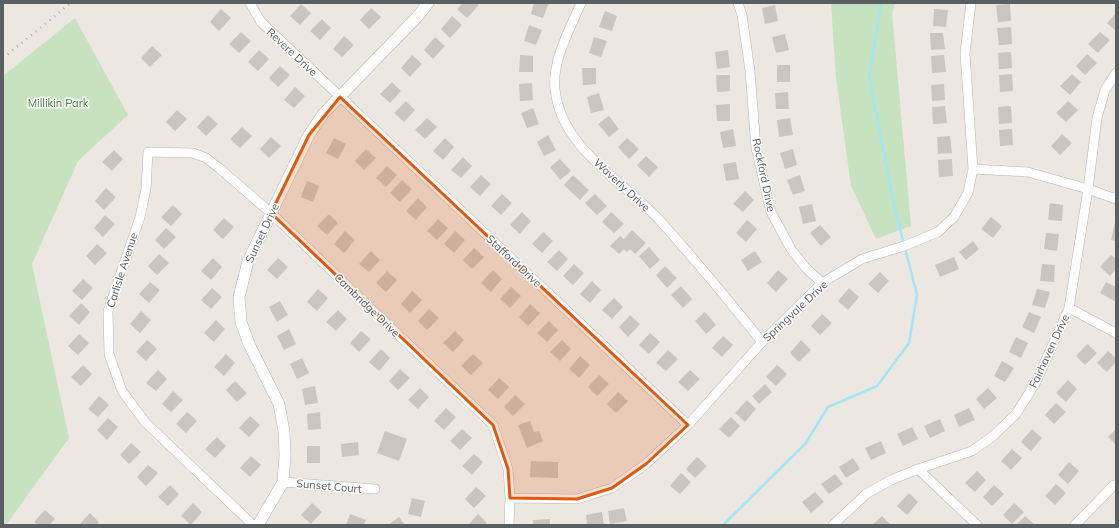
<svg xmlns="http://www.w3.org/2000/svg" width="1119" height="528" viewBox="0 0 1119 528" font-family="Mulish,sans-serif">
	<rect width="100%" height="100%" fill="#ece8e1"/>
	<path fill="#c6e2bf" d="M831 3H895L892 13 911 226 876 239 851 186 836 78Z
		M75 18 128 115 78 161 32 264 69 438 6 525H3V76Z"/>
	<g fill="none" stroke-linecap="round" stroke-linejoin="round">
		<path stroke="#a4e4f9" stroke-width="2.5" d="M723 525 805 444 828 407 877 386 909 343 917 295 895 209 869 77 881 3"/>
	</g>
	<path fill="#c9c5c0" d="M463 3H476L479 5 467 18 457 9Z
		M534 3H549L543 18 531 14Z
		M301 4 311 13 300 25 290 16Z
		M1010 4 1011 21 998 22 996 5Z
		M775 5 778 21 765 24 762 8Z
		M371 8 381 17 369 29 360 20Z
		M221 9 231 18 219 31 210 22Z
		M934 9 948 10 946 27 933 26Z
		M605 11 617 16 612 31 599 27Z
		M1116 13V31L1107 23Z
		M452 16 462 25 450 38 441 29Z
		M322 19 331 28 320 40 310 31Z
		M529 25 542 30 536 45 524 41Z
		M1011 27 1012 44 999 45 997 28Z
		M241 32 251 41 239 53 229 44Z
		M1100 32 1110 40 1098 53 1088 44Z
		M930 33H943L945 49 931 50Z
		M785 34 789 50 776 53 772 37Z
		M344 36 354 45 342 57 333 49Z
		M435 37 445 46 433 59 424 50Z
		M594 37 607 41 601 57 589 53Z
		M152 46 162 55 150 67 141 58Z
		M259 50 269 59 258 71 248 62Z
		M728 50 730 67 717 69 715 52Z
		M1011 52 1012 68 999 69 998 53Z
		M1087 54 1097 63 1085 75 1076 66Z
		M412 55 422 64 410 77 401 68Z
		M520 55 533 56V72H519Z
		M944 55 946 72 932 73 931 56Z
		M777 65H790V82H777Z
		M280 66 290 75 278 87 269 78Z
		M582 68H596V84L583 85Z
		M1012 74 1013 91 1000 92 999 75Z
		M1072 74 1081 82 1070 95 1060 86Z
		M716 75H730V91L717 92Z
		M392 82 401 91 390 103 380 94Z
		M532 83 533 100 520 101 519 84Z
		M944 84 945 100 932 101 931 85Z
		M295 87 305 96 294 108 284 100Z
		M788 92 789 109H776L775 93Z
		M599 93 604 110 591 113 587 97Z
		M406 101 415 110 404 122 394 113Z
		M1068 101 1078 110 1066 122 1056 113Z
		M730 104V121H717L716 105Z
		M945 106 947 123 933 124 932 107Z
		M1011 106 1012 123 999 124 998 107Z
		M533 108 539 124 527 128 521 113Z
		M177 110 187 119 175 131 166 122Z
		M208 115 218 124 206 136 197 127Z
		M609 116 619 129 609 137 598 124Z
		M427 118 437 127 425 139 415 130Z
		M790 118 793 135 779 137 777 120Z
		M242 127 252 136 240 148 230 139Z
		M733 129 736 146 723 148 720 132Z
		M1012 129 1013 145 1000 146 999 130Z
		M1062 134 1072 143 1060 155 1051 146Z
		M548 135 556 150 544 156 537 142Z
		M950 136 952 153 938 154 937 137Z
		M271 137 281 146 269 158 260 149Z
		M334 138 346 144 338 159 326 153Z
		M445 138 454 147 443 160 433 151Z
		M627 138 639 149 629 159 618 147Z
		M366 149 376 158 364 170 355 161Z
		M793 149 797 165 785 169 780 153Z
		M114 150 123 159 112 171 102 162Z
		M646 156 658 167 649 177 637 165Z
		M463 157 472 166 461 178 451 170Z
		M560 159 571 171 560 180 550 167Z
		M952 159 953 176 939 177 938 160Z
		M736 162 739 179 726 181 723 164Z
		M387 166 397 175 386 187 376 178Z
		M481 175 491 184 480 196 470 187Z
		M573 175 589 190 580 200 564 185Z
		M800 175 805 191 793 195 787 180Z
		M402 180 412 189 400 202 390 193Z
		M307 181 319 186 313 202 301 197Z
		M106 188 116 197 104 210 95 201Z
		M745 191 754 200 743 212 733 204Z
		M502 194 512 203 501 215 491 206Z
		M595 194 607 206 597 215 585 203Z
		M418 198 427 207 416 220 406 211Z
		M1050 203 1063 205 1062 221 1048 220Z
		M812 204 816 221 803 224 799 207Z
		M173 205 182 214 171 226 161 217Z
		M522 212 531 221 520 234 510 225Z
		M611 212 624 224 614 233 602 222Z
		M329 214 338 223 327 235 317 226Z
		M105 215 115 224 103 237 94 228Z
		M991 217 1002 226 993 238 981 229Z
		M224 218 234 227 223 239 213 230Z
		M438 219 448 228 437 240 427 231Z
		M747 220 757 229 746 242 736 233Z
		M1115 222H1116V241L1111 240Z
		M820 225 831 237 821 246 810 233Z
		M166 228 176 237 164 249 155 240Z
		M632 230 646 243 635 254 630 249 627 252 624 249 619 254 610 246 620 236 624 239Z
		M345 231 355 240 344 253 334 244Z
		M455 231 465 240 454 253 444 244Z
		M543 232 553 241 542 253 532 244Z
		M1046 233 1059 234 1057 251 1044 249Z
		M973 241 979 249 966 260 959 252Z
		M97 244 107 253 95 265 86 256Z
		M649 247 660 260 650 269 639 256Z
		M474 248 484 257 472 269 463 260Z
		M559 250 568 259 557 271 547 262Z
		M371 251 380 260 369 272 359 264Z
		M755 251 762 262 748 271 741 260Z
		M159 254 169 263 157 275 148 266Z
		M1111 255 1116 259V269L1110 276 1100 267Z
		M954 257 959 269 940 277 935 265Z
		M213 258 222 267 211 280 201 271Z
		M278 258 288 267 277 279 267 270Z
		M574 264 584 273 573 285 563 276Z
		M1042 264 1055 265 1054 282 1040 281Z
		M665 266 677 278 667 288 656 275Z
		M493 270 502 279 491 292 481 283Z
		M778 270 788 279 776 292 767 283Z
		M387 271 397 280 386 292 376 283Z
		M880 272 889 281 878 293 868 284Z
		M83 279 93 288 82 300 72 291Z
		M592 281 601 290 590 303 580 294Z
		M150 282 160 290 149 303 139 294Z
		M1106 282 1116 287V302L1100 293Z
		M681 286 692 299 683 308 671 295Z
		M511 287 521 296 510 308 500 299Z
		M212 288 222 297 211 309 201 300Z
		M849 288 859 297 848 310 838 301Z
		M318 289 328 298 317 311 307 302Z
		M1037 289 1050 292 1045 308 1032 305Z
		M412 291 422 300 410 313 401 304Z
		M614 298 623 307 612 319 602 310Z
		M280 301 288 315 277 322 269 307Z
		M81 303 90 312 79 325 69 316Z
		M530 304 540 313 528 326 519 317Z
		M429 309 439 318 427 330 418 321Z
		M338 310 347 319 336 331 326 322Z
		M141 311 151 320 140 333 130 324Z
		M705 312 716 325 706 334 695 321Z
		M1029 312 1041 317 1034 333 1022 327Z
		M822 314 832 323 820 335 811 326Z
		M630 315 640 324 628 337 619 327Z
		M216 320 225 329 214 342 204 333Z
		M549 321 558 330 547 342 537 333Z
		M289 329 296 344 284 350 277 336Z
		M361 331 371 339 359 352 350 343Z
		M455 331 464 340 453 352 443 343Z
		M650 333 660 342 649 354 639 345Z
		M79 334 89 343 78 355 68 346Z
		M723 336 733 345 722 357 712 348Z
		M1016 337 1028 343 1021 358 1009 352Z
		M147 340 157 349 146 361 136 352Z
		M562 340 571 349 560 361 550 352Z
		M801 340 811 350 799 362 790 353Z
		M1087 344 1097 353 1085 365 1076 356Z
		M381 349 390 358 379 371 369 362Z
		M668 350 678 359 666 371 656 363Z
		M1108 351 1116 358V362L1107 372 1097 363Z
		M226 354 235 363 224 376 214 367Z
		M473 354 483 363 471 375 461 366Z
		M580 356 590 365 579 378 569 369Z
		M302 358 309 373 297 379 290 364Z
		M1002 361 1014 368 1005 382 994 376Z
		M83 365 92 374 81 386 71 377Z
		M777 365 787 374 776 386 766 377Z
		M400 369 410 378 398 390 389 381Z
		M158 370 167 379 156 391 146 383Z
		M690 370 700 379 688 391 678 382Z
		M599 375 609 384 597 396 588 387Z
		M499 378 509 387 498 399 488 390Z
		M1068 380 1077 389 1066 402 1056 393Z
		M235 381 247 393 237 402 226 390Z
		M765 384 772 392 759 404 752 396Z
		M315 386 318 403 305 405 302 389Z
		M420 388 429 397 418 409 408 400Z
		M988 388 997 398 984 409 976 399Z
		M173 391 183 400 171 412 162 404Z
		M618 392 628 401 616 413 607 404Z
		M515 395 525 404 513 416 504 407Z
		M99 396 109 405 98 417 88 409Z
		M747 400 756 409 745 422 735 413Z
		M1056 403 1066 412 1054 424 1045 415Z
		M446 408 456 417 444 430 434 421Z
		M969 408 975 420 959 427 954 415Z
		M187 412 197 421 186 433 176 424Z
		M320 412 321 429 308 430 307 414Z
		M250 416 260 425 249 437 239 428Z
		M731 417 740 426 729 438 719 429Z
		M108 418 118 427 107 440 97 430Z
		M940 419 945 431 930 438 924 426Z
		M530 421 534 432 539 431 543 441 527 448 518 425Z
		M912 427 918 439 903 446 897 434Z
		M462 429 472 438 460 450 450 441Z
		M1032 429 1042 438 1031 451 1021 442Z
		M1116 429V445L1108 437Z
		M385 431 407 439 399 461 377 453Z
		M217 437 226 446 215 458 205 449Z
		M881 441 886 453 871 460 865 448Z
		M358 442 359 455 342 457 341 444Z
		M131 443 141 452 129 464 120 455Z
		M307 446H320V463H307Z
		M1012 449 1022 458 1011 470 1001 461Z
		M474 454 483 462 472 475 462 466Z
		M251 456 261 465 250 477 240 468Z
		M697 457 707 466 695 478 686 469Z
		M853 458 860 469 846 478 839 467Z
		M531 461 558 462V478L530 477Z
		M1069 462 1079 471 1068 484 1058 475Z
		M148 465 158 473 146 486 137 477Z
		M977 471 986 480 975 492 965 483Z
		M681 473 691 482 680 494 670 486Z
		M835 474 843 484 829 494 821 484Z
		M1056 484 1066 493 1055 505 1045 496Z
		M170 485 179 494 168 506 158 497Z
		M994 485 1004 494 992 506 983 497Z
		M476 487 486 496 474 508 465 499Z
		M815 492 824 502 811 513 802 502Z
		M909 493 918 502 907 515 897 506Z
		M412 498 425 501 421 517 408 514Z
		M193 503 202 512 191 525 181 516Z
		M312 503 322 512 311 524 301 515Z
		M1014 503 1024 512 1012 524 1003 515Z
		M624 508 627 521 610 524 608 511Z
		M45 510 55 519 49 525H38L34 522Z
		M602 512 604 525H587L586 515Z
		M90 513 99 522 97 525H79Z
		M350 514 366 520 364 525H346Z
		M478 514 487 523 485 525H468Z
		M882 516 891 525H872Z
		M1025 516 1035 525H1016Z
		M399 517 405 525H388Z
		M550 519V525H533V520Z"/>
	<g fill="none" stroke-linecap="round" stroke-linejoin="round">
		<defs>
			<path id="minor" d="M250 3 261 22 688 425
				M581 3C570 29 552 60 555 89 561 150 626 182 663 224 697 262 730 302 762 342
				M738 3 742 15 750 71 756 148 771 212 791 249 805 267 822 283
				M973 169 1028 172 1088 189 1116 199
				M1069 308 1116 333
				M918 469 977 525
				M283 482 375 489
				M510 498 577 499 612 488 646 464 688 425 762 342 822 283 862 259 904 246 938 232 954 217 968 193 973 169 965 53 971 3
				M253 525 145 422 122 391 109 354 108 311 140 217 146 189 148 152 193 153 206 158 219 168 271 213 493 425 508 469 510 498 509 525
				M833 525 866 494 891 480 918 469 972 451 993 436 1016 414 1036 382 1069 308 1088 189 1097 118 1105 90 1116 73
				M1075 525 1114 485"/>
			<path id="tertiary" d="M258 525 283 482 285 455 284 431 279 404 249 344 241 322 239 297 248 261 309 135 323 114 417 17 428 3"/>
		</defs>
		<use href="#minor" stroke="#b2b5b8" stroke-width="10"/>
		<use href="#tertiary" stroke="#b2b5b8" stroke-width="12"/>
		<use href="#minor" stroke="#fff" stroke-width="9"/>
		<use href="#tertiary" stroke="#fff" stroke-width="11"/>
		<path stroke="#b0b1b1" stroke-width="2.5" stroke-dasharray="1 5" stroke-linecap="butt" d="M3 58 71 3"/>
	</g>
	<path fill="#e15910" fill-opacity="0.2" stroke="#e15910" stroke-width="3" stroke-linejoin="round" d="M340 97 688 425 646 464 612 488 577 499 510 498 508 469 493 425 271 213 309 135Z"/>
	<g text-anchor="middle" dominant-baseline="central" stroke-width="3" stroke-linejoin="round" paint-order="stroke">
		<g font-size="11" fill="#5a5f61" stroke="#fff">
			<text transform="translate(292 52) rotate(43)">Revere Drive</text>
			<text transform="translate(764 175) rotate(78)">Rockford Drive</text>
			<text transform="translate(622 185) rotate(43)">Waverly Drive</text>
			<text transform="translate(262 233) rotate(-65)">Sunset Drive</text>
			<text transform="translate(514 261) rotate(43)">Stafford Drive</text>
			<text transform="translate(122 270) rotate(-72)">Carlisle Avenue</text>
			<text transform="translate(367 305) rotate(44)">Cambridge Drive</text>
			<text transform="translate(795 311) rotate(-43)">Springvale Drive</text>
			<text transform="translate(1049 351) rotate(-65)">Fairhaven Drive</text>
			<text transform="translate(329 486) rotate(5)">Sunset Court</text>
		</g>
		<g font-size="11" fill="#43803a" stroke="#fff">
			<text x="58" y="103">Millikin Park</text>
		</g>
	</g>
	<rect width="1119" height="528" fill="none" stroke="#5a5f61" stroke-width="8"/>
</svg>
